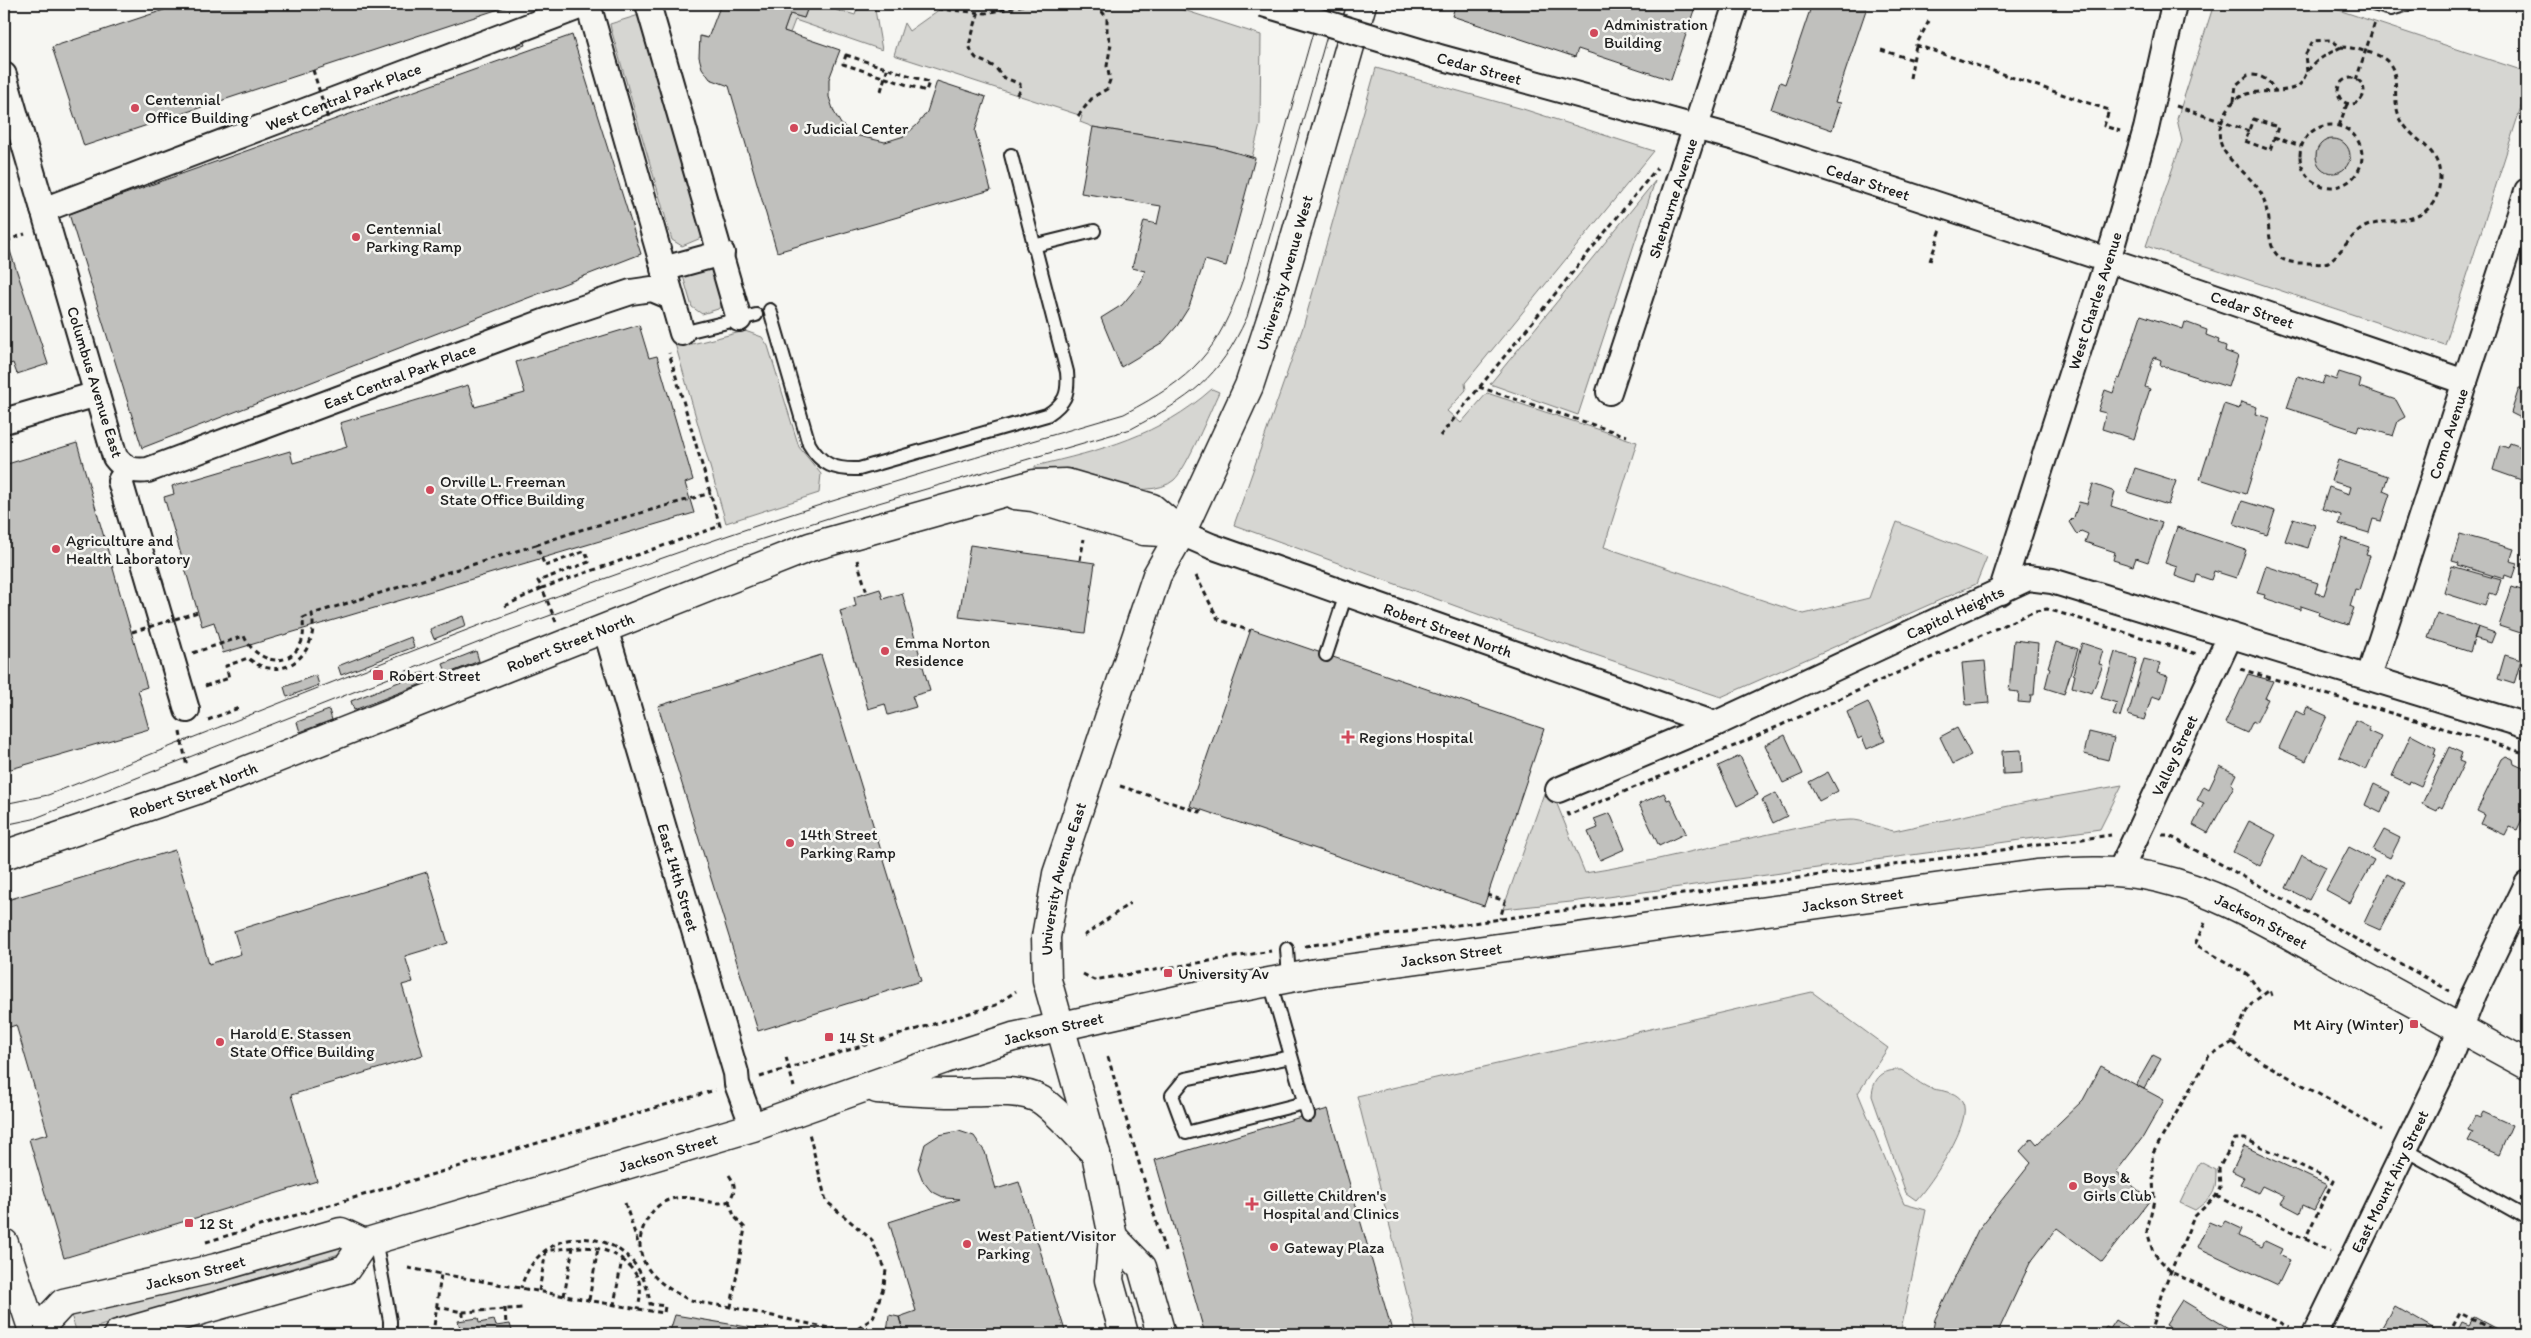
<svg xmlns="http://www.w3.org/2000/svg" width="2531" height="1338" viewBox="0 0 2531 1338" font-family="Itim,sans-serif">
	<rect width="100%" height="100%" fill="#f6f6f2"/>
	<filter id="ink" filterUnits="userSpaceOnUse"><feTurbulence type="fractalNoise" baseFrequency=".02" numOctaves="2"/><feDisplacementMap in="SourceGraphic" scale="10" xChannelSelector="R" yChannelSelector="G"/><feConvolveMatrix kernelMatrix="1 2 1 2 8 2 1 2 1" color-interpolation-filters="sRGB"/></filter>
	<g filter="url(#ink)">
		<path fill="#d6d6d2" stroke="#797977" d="M809 4H819L855 15 859 4H874L882 50 795 20 790 33 784 31 790 14 804 18Z
			M947 4H1165L1261 35 1260 125 1252 157 1216 147 1093 127 1080 122 1082 116 894 55 904 23 909 31Z
			M2214 4H2320L2527 72V88L2445 345 2146 246 2182 141 2177 119Z
			M639 15 703 234 701 238 682 246 672 240 611 29 610 24Z
			M1376 68 1523 109 1654 151 1465 383 1466 390 1447 411 1461 423 1487 393 1637 442 1604 547 1804 614 1869 598 1897 522 1987 557 1976 584 1721 697 1524 631 1234 525 1303 327Z
			M1655 181 1578 415 1490 384Z
			M713 265 723 303 718 309 702 314 692 307 683 276Z
			M745 331 762 337 768 346 799 447 821 474 819 493 726 523 672 333 683 343 692 344Z
			M1212 389 1219 392C1210 411 1187 468 1174 480 1148 503 1066 478 1035 472V466C1102 450 1159 436 1212 389Z
			M1548 782 1585 873C1650 863 1714 845 1779 832 1802 827 1826 821 1850 820 1862 819 1881 829 1894 831L2027 802 2122 785 2100 829 1571 902 1503 909Z
			M1812 992 1888 1048 1858 1093 1904 1204 1926 1210 1900 1334H1417L1357 1096Z
			M1901 1070C1911 1075 1918 1083 1927 1087 1939 1092 1954 1089 1962 1101 1975 1120 1930 1185 1916 1200L1906 1193 1872 1096C1873 1078 1883 1069 1901 1070Z
			M2200 1162 2216 1170C2216 1193 2214 1196 2195 1210L2180 1203Z
			M340 1245 342 1253 77 1333 71 1315Z"/>
		<path fill="#c0c0bd" stroke="#1c1c1c" d="M182 4H514L84 146 52 47Z
			M721 4H809L804 18 790 14 784 31 840 50 829 79V97L834 112 841 124 855 135 885 142 904 136 917 125 927 112 937 81 986 97 975 131 991 190 777 252 729 86 710 79 702 68 699 57 700 36 708 38Z
			M819 4H842L840 11Z
			M1456 4H1696L1671 80 1578 49 1575 57 1452 16Z
			M1812 4H1868L1835 102 1841 103 1832 130 1771 109 1780 82 1785 84Z
			M572 35 641 254 142 448 69 214Z
			M523 40 525 45 517 48 515 43Z
			M1093 127 1216 147 1255 158 1226 266 1205 260 1189 307 1177 326 1163 342 1121 367 1101 318 1122 305 1141 282 1145 271 1132 268 1144 221 1157 224 1161 206 1081 193Z
			M2316 156a17 17 0 1 1 34 0a17 17 0 1 1-34 0Z
			M4 233 48 364 17 374 13 363 4 366Z
			M2141 315 2183 329 2185 322 2207 330 2206 335 2219 340 2218 343 2226 346 2225 351 2238 356 2228 387 2160 365 2161 360 2154 357 2145 387 2150 389 2134 439 2102 429 2106 413 2098 411 2105 390 2113 393 2118 378 2120 379Z
			M639 325 649 358 657 356 693 480 685 483 694 513 223 653 214 622 202 626 164 497 174 494 172 486 290 451 293 463 347 447 340 423 468 385 475 407 525 393 516 362Z
			M2339 372 2361 379 2359 387 2396 400 2405 417 2398 421 2393 436 2359 425 2357 431 2287 408 2298 376 2322 384 2325 376 2336 380Z
			M2519 388H2527V421L2511 413Z
			M2241 402 2257 407 2255 414 2270 418 2246 494 2200 479 2224 404 2239 409Z
			M77 443 147 687 138 690 149 729 4 771V465Z
			M2510 443 2527 449V482L2493 470 2500 445 2508 448Z
			M2338 460 2388 476 2383 491 2390 494 2381 521 2373 519 2369 533 2339 524 2341 515 2322 509 2329 487 2349 494 2351 487 2331 481Z
			M2135 468 2176 481 2168 505 2127 492Z
			M2093 484 2115 492 2111 506 2162 523 2148 562 2136 558 2133 566 2113 560 2115 552 2085 542 2088 534 2081 531 2077 535 2069 522 2074 517 2079 502 2087 504Z
			M2242 501 2275 511 2267 535 2234 524Z
			M2293 518 2315 525 2308 548 2285 541Z
			M2177 527 2246 550 2236 578 2214 571 2211 580 2197 575 2195 583 2175 576 2177 567 2165 563Z
			M2460 534 2514 549 2510 561 2518 563 2513 578 2505 575 2504 579 2458 565 2459 563 2452 561Z
			M2342 538 2369 547 2366 555 2370 556 2359 590 2355 589 2350 606 2354 608 2348 625 2318 615 2319 612 2301 606V610L2264 598 2265 595 2257 593 2266 566 2318 583 2315 593 2324 595Z
			M970 545 1095 563 1085 633 959 617Z
			M2527 547V561L2523 560Z
			M2452 566 2501 580 2496 595 2489 593 2485 606 2444 593Z
			M2512 587 2527 592V635L2499 626Z
			M880 589 883 599 902 593 930 691 912 696 916 707 888 715 885 704 868 709 840 611 856 606 854 597Z
			M2437 613 2478 627 2470 652 2428 638Z
			M463 616 466 626 434 639 430 629Z
			M2478 627 2495 633 2491 643 2474 638Z
			M1251 629 1544 729 1484 906 1190 806Z
			M411 637 414 647 341 675 338 666Z
			M2014 640 2038 643 2034 695H2031L2030 703 2018 702 2019 692 2009 691Z
			M2056 642 2078 649 2064 694 2045 688 2050 668 2048 667Z
			M2082 643 2103 650 2099 664 2103 665 2092 693 2072 687 2075 675 2073 674Z
			M476 651 479 661 447 674 443 664Z
			M2115 652 2137 659 2120 717 2113 715 2117 703 2101 698Z
			M821 655 921 981 758 1031 658 706Z
			M2505 655 2521 660 2514 684 2498 679Z
			M2144 659 2160 663 2157 673 2168 676 2161 699 2152 696 2144 720 2128 715Z
			M1985 661 1989 703 1966 705 1962 663Z
			M424 672 427 682 354 710 351 701Z
			M2248 674 2273 681 2265 698 2268 699 2256 723 2253 721 2247 733 2225 723Z
			M316 675 319 685 287 697 284 687Z
			M1868 702 1885 741 1867 749 1862 737 1858 739 1847 712Z
			M2307 707 2327 716 2306 761 2279 748 2296 711 2304 715Z
			M329 710 332 720 300 732 297 722Z
			M2356 720 2370 727 2368 731 2381 737 2366 770 2339 757Z
			M1957 728 1971 755 1953 764 1940 737Z
			M2089 732 2114 738 2108 760 2084 754Z
			M1785 735 1803 774 1783 783 1765 745Z
			M2411 735 2436 748 2434 754 2436 755 2421 786 2410 781 2409 784 2392 776Z
			M2449 747 2462 753 2459 761 2464 763 2442 808 2439 806 2437 811 2422 804Z
			M2021 750 2022 773 2003 774 2002 751Z
			M1740 756 1758 795 1737 806 1718 766Z
			M2506 756 2513 759 2514 764 2527 770V809L2517 830 2509 827 2505 835 2481 824 2485 815 2477 811 2502 759Z
			M2220 766 2236 774 2231 784 2234 786 2208 833 2193 825 2204 803 2197 800 2204 786 2209 789Z
			M1828 772 1838 791 1819 801 1809 782Z
			M2374 784 2390 792 2381 813 2365 805Z
			M1664 793 1667 800 1670 799 1686 833 1659 846 1639 804Z
			M1776 793 1787 816 1773 823 1762 800Z
			M1610 813 1625 849 1600 860 1588 832 1598 828 1594 819Z
			M2249 821 2276 835 2260 866 2233 852Z
			M2384 830 2400 838 2390 858 2373 850Z
			M2349 847 2374 860 2350 903 2326 890Z
			M175 850 209 964 241 954 234 931 427 872 448 943 405 956 413 982 402 985 423 1055 291 1095 317 1181 64 1258 29 1139 48 1134 16 1025 4 1029V901Z
			M2302 855 2326 867 2309 900 2286 888Z
			M2387 874 2405 883 2380 930 2364 923Z
			M2153 1055 2161 1059 2144 1089 2136 1085Z
			M2101 1066 2164 1100 2143 1137 2116 1172 2150 1200 2102 1262 2057 1228 2030 1263 1997 1334H1932L1935 1319 1978 1230 2031 1163 2020 1151 2032 1138 2037 1144 2083 1100Z
			M1328 1109 1393 1334H1205L1155 1160Z
			M2483 1112 2512 1125 2499 1155 2468 1141 2473 1132 2468 1130 2475 1116 2480 1118Z
			M959 1131 974 1136 985 1152 996 1189 1019 1182 1066 1334H904L899 1317 916 1311 889 1222 960 1199 945 1198 931 1191 923 1181 918 1168 925 1144 939 1135Z
			M2244 1146 2327 1185 2314 1210 2303 1205 2300 1213 2281 1203 2285 1197 2262 1186 2258 1193 2240 1184 2244 1177 2232 1171Z
			M2527 1159V1173L2522 1170Z
			M2225 1221 2242 1229 2239 1236 2262 1247 2265 1241 2282 1249 2279 1255 2290 1260 2278 1285 2197 1247 2209 1222 2221 1227Z
			M2182 1300 2238 1334H2173L2175 1330 2166 1325Z
			M2394 1306 2438 1331 2437 1334H2378Z
			M675 1315 789 1334H669Z
			M889 1315 899 1317 904 1334H887Z
			M2474 1317 2506 1334H2456L2462 1322 2469 1325Z
			M478 1318 479 1323 494 1320 496 1326 510 1324 513 1334H462L458 1321Z
			M2116 1320 2132 1330 2130 1334H2101L2106 1327 2110 1329Z"/>
		<g fill="none" stroke-linecap="round" stroke-linejoin="round">
			<defs>
				<path id="lane" d="M2373 4 2391 9 2408 4
					M1033 246 1094 231
					M770 310 809 444C821 465 835 470 859 469L1047 415C1065 403 1069 395 1067 372L1011 155
					M682 333 756 315
					M1326 655 1346 594
					M1287 949 1289 978
					M1270 982 1308 1115
					M1291 1057 1185 1079 1172 1095 1186 1133 1304 1103
					M2404 1149 2527 1218
					M375 1240 390 1321V1334"/>
				<g id="street">
					<path d="M588 4 682 333"/>
					<path d="M648 4 739 319"/>
					<path id="s1" d="M1436 56 1735 138 2135 269 2465 382"/>
					<path id="s2" d="M4 75 115 457C124 469 134 472 148 470L562 315 631 292 652 289 671 297"/>
					<path id="s3" d="M43 210 587 4"/>
					<path d="M663 269 722 253"/>
					<path id="s4" d="M1609 392 1736 4"/>
					<path d="M4 421 97 394"/>
					<path d="M128 469 120 481 187 710"/>
					<path id="s5" d="M1181 533 1211 546 1715 724"/>
					<path id="s6" d="M2001 592 2113 243 2146 129 2174 4"/>
					<path id="s7" d="M605 628 736 1073 737 1084 753 1127"/>
					<path id="s8" d="M2369 676 2527 191"/>
					<path id="s9" d="M1558 790 1715 724 2028 578 2052 581 2527 726"/>
					<path id="s10" d="M2119 873 2230 636"/>
					<path id="s11" d="M2315 1334 2446 1065 2474 994 2527 884"/>
				</g>
				<g id="secondary">
					<path d="M1015 495 1033 497 1144 531 1181 533"/>
					<path id="s12" d="M4 855 194 791 810 547 1034 484 1066 483 1152 508 1181 533"/>
					<path d="M877 1089C902 1091 928 1093 953 1093 978 1093 1019 1087 1041 1100 1060 1113 1079 1137 1096 1154"/>
					<path d="M1113 1237 1142 1267 1161 1334"/>
					<path d="M4 1243 34 1334"/>
					<path id="s13" d="M34 1334 63 1303 216 1268 341 1232 364 1243"/>
					<path id="s14" d="M118 1334 346 1269 364 1243 753 1127 945 1059 1013 1037 1201 995 1316 973 2037 874C2077 871 2120 869 2158 878 2218 892 2271 925 2324 954 2392 991 2460 1028 2527 1065"/>
					<path id="s15" d="M1124 1334 1109 1280 1113 1237 1096 1154 1047 980 1046 937 1057 874 1157 575 1181 533 1249 386 1276 304 1362 4"/>
				</g>
			</defs>
			<use href="#lane" stroke="#1c1c1c" stroke-width="16"/>
			<use href="#street" stroke="#1c1c1c" stroke-width="28"/>
			<use href="#secondary" stroke="#1c1c1c" stroke-width="31"/>
			<path stroke="#1c1c1c" stroke-width="3" stroke-dasharray="5 4" stroke-linecap="butt" d="M981 4 969 45 972 53 976 58 995 67 1003 77 1020 84V91L1016 95
				M938 9 986 13 1029 4
				M1929 21 1916 45 2109 110 2104 126 2120 131
				M2341 47C2352 47 2360 50 2371 53 2410 64 2387 95 2401 120 2414 143 2439 146 2440 177 2440 186 2438 195 2433 203 2417 226 2391 217 2367 226 2352 232 2342 253 2328 262 2321 265 2314 263 2306 263 2256 265 2276 225 2262 195 2248 166 2200 154 2228 109 2243 84 2271 96 2294 88 2303 86 2304 75 2310 68 2317 59 2330 53 2341 47Z
				M1881 50 1914 60
				M846 55 929 82 926 91 843 64Z
				M2307 72 2305 55 2313 41 2331 40 2341 47
				M1910 78 1916 45
				M2338 91a13 13 0 1 1 26 0a13 13 0 1 1-26 0Z
				M2356 80 2375 22
				M881 91 888 66
				M2234 101 2236 85 2248 75C2261 74 2269 80 2275 91
				M2176 106 2249 131
				M1078 116 1093 97 1107 89 1110 80 1107 66 1111 44 1107 32V18L1096 4
				M2253 119 2278 127 2270 150 2245 141Z
				M2300 156a31 31 0 1 1 62 0a31 31 0 1 1-62 0Z
				M2339 126 2347 104
				M2274 137 2301 146
				M6 241 25 234
				M1930 261 1941 229
				M1479 387 1627 436
				M1440 436 1657 168
				M536 545 577 531 711 493
				M857 560 867 593
				M1080 560 1084 539
				M1196 576 1218 619 1250 631
				M556 622 542 588 720 526 669 353
				M193 653 244 636C254 660 286 671 300 645 305 637 303 627 303 618L312 614
				M2240 669 2487 741 2527 754
				M205 686 229 678 226 666 248 658C281 686 320 654 312 614L536 545 545 566 585 551 589 562 538 581 542 588 505 606
				M208 720 241 707
				M180 732 187 767
				M1120 786 1200 812 1201 809
				M1567 812 1568 815 1739 744 2035 611 2047 609 2197 654
				M2162 835H2168L2450 991
				M1487 895 1505 901 1500 919
				M2205 923 2195 944 2248 975 2262 994
				M1084 936 1130 903
				M1305 946 2111 835
				M1083 974 1094 980 1271 951
				M2272 996 2270 990 2253 1002 2246 1012 2233 1042 2209 1056 2152 1155 2154 1200 2147 1231 2153 1252 2171 1272 2289 1327
				M2233 1042 2241 1050 2382 1130
				M786 1057 794 1087
				M1108 1057 1166 1255
				M760 1077 996 1005 1016 991
				M729 1175C736 1185 736 1190 729 1201 711 1209 688 1188 662 1203 650 1211 641 1227 640 1242 639 1268 661 1285 682 1296 695 1304 716 1304 730 1307 768 1315 805 1323 843 1331L856 1330 873 1318 884 1285 886 1270 871 1239 826 1201 809 1133
				M2216 1196 2330 1251
				M729 1201 734 1216 745 1228 731 1307
				M625 1203 639 1246
				M206 1242 715 1090
				M622 1259C641 1276 643 1285 638 1309
				M408 1268 638 1309 664 1313 665 1306 650 1304C642 1226 541 1214 521 1288
				M539 1291 546 1251C575 1247 596 1242 622 1259L614 1305
				M564 1296 573 1247
				M589 1300 598 1248
				M436 1307 463 1312 522 1308
				M505 1308 506 1325
				M463 1312V1320
				M433 1334 441 1274
				M815 1334 819 1326
				M2150 1334 2162 1292 2194 1217 2216 1196 2220 1188 2219 1168 2235 1139H2245L2333 1181 2305 1239
				M2449 1334 2460 1313 2501 1334"/>
			<use href="#lane" stroke="#f6f6f2" stroke-width="12"/>
			<use href="#street" stroke="#f6f6f2" stroke-width="24"/>
			<use href="#secondary" stroke="#f6f6f2" stroke-width="28"/>
			<path stroke="#1c1c1c" stroke-width="1" d="M4 804 48 795C274 706 499 613 729 535 860 490 992 453 1124 414 1194 377 1217 354 1243 279L1321 4
				M4 825 33 819 505 632 731 549 841 514 1131 429C1191 397 1218 380 1247 317L1336 4"/>
			<defs>
				<path id="street-bridge" d="M1263 4 1436 56"/>
			</defs>
			<use href="#street-bridge" stroke="#1c1c1c" stroke-width="28" stroke-linecap="butt"/>
			<path stroke="#1c1c1c" stroke-width="3" stroke-dasharray="5 4" stroke-linecap="butt" d="M313 70 329 122
				M132 632 198 612"/>
			<use href="#street-bridge" stroke="#f6f6f2" stroke-width="24"/>
		</g>
	</g>
	<g fill="#d1495b" stroke="#f6f6f2" stroke-width="2">
		<circle cx="1594" cy="33" r="5"/>
		<circle cx="135" cy="108" r="5"/>
		<circle cx="794" cy="128" r="5"/>
		<circle cx="356" cy="237" r="5"/>
		<circle cx="430" cy="490" r="5"/>
		<circle cx="56" cy="549" r="5"/>
		<circle cx="885" cy="651" r="5"/>
		<rect x="372" y="669" width="12" height="12" rx="2.5"/>
		<path d="M1345.5 729.5h5v5h5v5h-5v5h-5v-5h-5v-5h5z"/>
		<circle cx="790" cy="843" r="5"/>
		<rect x="1163" y="968" width="10" height="10" rx="2.5"/>
		<rect x="2409" y="1019" width="10" height="10" rx="2.5"/>
		<rect x="824" y="1032" width="10" height="10" rx="2.5"/>
		<circle cx="220" cy="1042" r="5"/>
		<circle cx="2073" cy="1186" r="5"/>
		<path d="M1249.5 1196.5h5v5h5v5h-5v5h-5v-5h-5v-5h5z"/>
		<rect x="184" y="1218" width="10" height="10" rx="2.5"/>
		<circle cx="967" cy="1244" r="5"/>
		<circle cx="1274" cy="1247" r="5"/>
	</g>
	<g text-anchor="middle" dominant-baseline="central" stroke-width="5" stroke-linejoin="round" paint-order="stroke">
		<g font-size="16" fill="#1c1c1c" stroke="#f6f6f2" text-anchor="start">
			<text x="1604" y="24">Administration<tspan x="1604" dy="18">Building</tspan></text>
			<text x="145" y="99">Centennial<tspan x="145" dy="18">Office Building</tspan></text>
			<text x="804" y="128">Judicial Center</text>
			<text x="366" y="228">Centennial<tspan x="366" dy="18">Parking Ramp</tspan></text>
			<text x="440" y="481">Orville L. Freeman<tspan x="440" dy="18">State Office Building</tspan></text>
			<text x="66" y="540">Agriculture and<tspan x="66" dy="18">Health Laboratory</tspan></text>
			<text x="895" y="642">Emma Norton<tspan x="895" dy="18">Residence</tspan></text>
			<text x="389" y="675">Robert Street</text>
			<text x="1359" y="737">Regions Hospital</text>
			<text x="800" y="834">14th Street<tspan x="800" dy="18">Parking Ramp</tspan></text>
			<text x="1178" y="973">University Av</text>
			<text x="2404" y="1024" text-anchor="end">Mt Airy (Winter)</text>
			<text x="230" y="1033">Harold E. Stassen<tspan x="230" dy="18">State Office Building</tspan></text>
			<text x="839" y="1037">14 St</text>
			<text x="2083" y="1177">Boys &amp;<tspan x="2083" dy="18">Girls Club</tspan></text>
			<text x="1263" y="1195">Gillette Children's<tspan x="1263" dy="18">Hospital and Clinics</tspan></text>
			<text x="199" y="1223">12 St</text>
			<text x="977" y="1235">West Patient/Visitor<tspan x="977" dy="18">Parking</tspan></text>
			<text x="1284" y="1247">Gateway Plaza</text>
		</g>
		<g font-size="16" fill="#1c1c1c" stroke="#f6f6f2">
			<text stroke="none"><textPath href="#s1" startOffset="45">Cedar Street</textPath></text>
			<text stroke="none"><textPath href="#s3" startOffset="321">West Central Park Place</textPath></text>
			<text stroke="none"><textPath href="#s1" startOffset="450">Cedar Street</textPath></text>
			<text stroke="none"><textPath href="#s4" startOffset="204">Sherburne Avenue</textPath></text>
			<text stroke="none"><textPath href="#s15" startOffset="1116">University Avenue West</textPath></text>
			<text stroke="none"><textPath href="#s6" startOffset="306">West Charles Avenue</textPath></text>
			<text stroke="none"><textPath href="#s1" startOffset="855">Cedar Street</textPath></text>
			<text stroke="none"><textPath href="#s2" startOffset="704">East Central Park Place</textPath></text>
			<text transform="translate(95 382) rotate(73)">Columbus Avenue East</text>
			<text stroke="none"><textPath href="#s8" startOffset="255">Como Avenue</textPath></text>
			<text stroke="none"><textPath href="#s9" startOffset="435">Capitol Heights</textPath></text>
			<text stroke="none"><textPath href="#s5" startOffset="284">Robert Street North</textPath></text>
			<text stroke="none"><textPath href="#s12" startOffset="605">Robert Street North</textPath></text>
			<text stroke="none"><textPath href="#s10" startOffset="130">Valley Street</textPath></text>
			<text stroke="none"><textPath href="#s12" startOffset="200">Robert Street North</textPath></text>
			<text stroke="none"><textPath href="#s7" startOffset="260">East 14th Street</textPath></text>
			<text stroke="none"><textPath href="#s15" startOffset="468">University Avenue East</textPath></text>
			<text stroke="none"><textPath href="#s14" startOffset="1801">Jackson Street</textPath></text>
			<text stroke="none"><textPath href="#s14" startOffset="2221">Jackson Street</textPath></text>
			<text stroke="none"><textPath href="#s14" startOffset="1396">Jackson Street</textPath></text>
			<text stroke="none"><textPath href="#s14" startOffset="991">Jackson Street</textPath></text>
			<text stroke="none"><textPath href="#s14" startOffset="586">Jackson Street</textPath></text>
			<text stroke="none"><textPath href="#s11" startOffset="170">East Mount Airy Street</textPath></text>
			<text stroke="none"><textPath href="#s13" startOffset="178">Jackson Street</textPath></text>
		</g>
	</g>
	<rect width="2531" height="1338" fill="none" stroke="#f6f6f2" stroke-width="20"/>
	<rect x="10" y="10" width="2511" height="1318" fill="none" stroke="#1c1c1c" stroke-width="2" filter="url(#ink)"/>
</svg>
